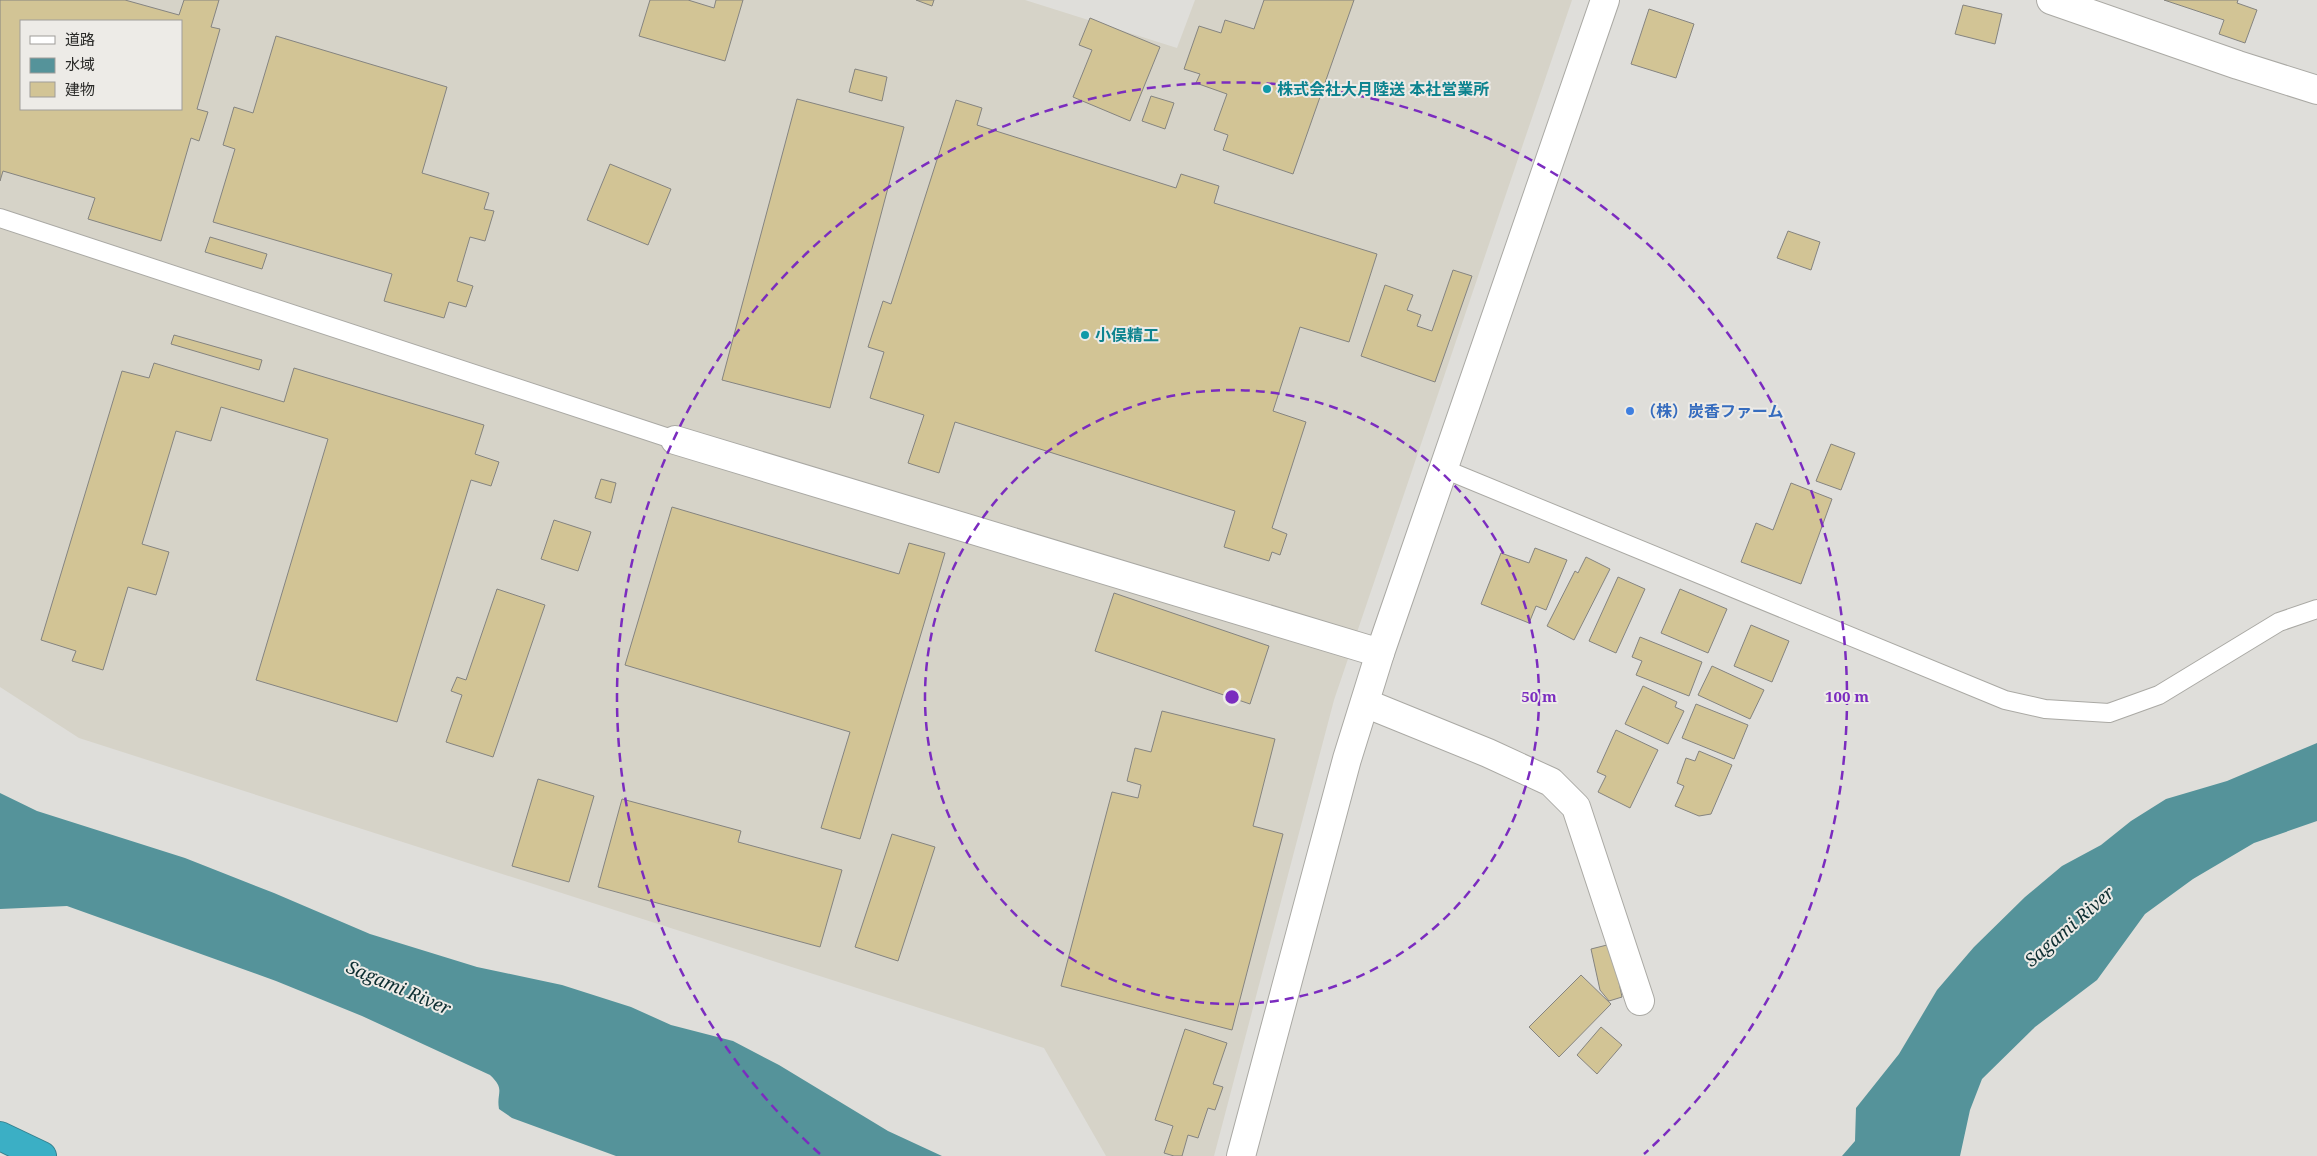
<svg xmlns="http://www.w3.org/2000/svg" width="2317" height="1156" viewBox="0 0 2317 1156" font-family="'Noto Serif','Noto Sans JP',serif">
	<rect width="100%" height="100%" fill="#dfdeda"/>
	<path fill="#d6d3c8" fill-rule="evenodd" d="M0 0H1025L1177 48 1195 0H1572L1334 700 1214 1156H1106L1044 1048 79 738 0 687ZM21 21H181V109H21Z"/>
	<path fill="#55939a" d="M2317 743V821L2254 843 2193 879 2145 914 2097 980 2035 1027 1982 1079 1970 1110 1960 1156H1842L1855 1141 1856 1108 1899 1054 1937 990 1974 947 2025 897 2062 866 2101 845 2131 821 2166 799 2227 781Z
		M0 793 37 811 185 858 274 893 370 934 477 967 562 985 631 1007 671 1025 733 1041 779 1065 888 1131 942 1156H616L512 1118 499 1109C496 1092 506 1090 490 1075L362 1016 276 981 67 906 0 909Z"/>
	<path fill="#d2c495" stroke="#858480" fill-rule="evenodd" d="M0 0H125L179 15 184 0H219L211 27 220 29 197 109 208 112 199 141 191 138 161 241 88 219 95 198 3 171 0 181ZM21 21H181V109H21Z
		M650 0H688L714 8 716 0H743L725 61 639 36Z
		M916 0H934L932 6Z
		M1264 0H1354L1293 174 1223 150 1228 135 1214 130 1227 94 1196 83 1200 74 1184 69 1199 26 1221 33 1225 20 1254 29Z
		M2164 0H2238L2237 3 2257 10 2245 43 2219 34 2224 20Z
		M1963 5 2002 14 1995 44 1955 34Z
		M1649 9 1694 24 1676 78 1631 64Z
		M1090 18 1160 47 1130 121 1073 97 1092 50 1079 45Z
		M276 36 447 87 422 173 489 193 484 209 494 211 485 241 470 237 457 281 473 286 466 307 449 302 444 318 384 301 392 274 213 222 235 149 223 145 234 107 253 113Z
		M855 69 887 77 882 101 849 92Z
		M1151 96 1174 103 1165 129 1142 121Z
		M797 99 904 127 830 408 722 380Z
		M956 100 982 108 977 125 1176 188 1181 174 1219 186 1214 203 1377 254 1349 342 1300 327 1273 411 1306 422 1272 528 1287 534 1280 555 1272 552 1269 561 1224 547 1235 511 955 422 939 473 908 463 924 415 870 398 884 352 868 347 883 301 891 304Z
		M610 164 671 189 648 245 587 220Z
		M1788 231 1820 242 1811 270 1777 258Z
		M210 237 267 254 262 269 205 252Z
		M1453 270 1472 276 1435 382 1361 356 1385 285 1413 295 1407 310 1421 315 1417 326 1432 331Z
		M174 335 262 360 259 370 171 344Z
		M154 363 284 402 294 368 484 425 475 454 499 462 491 486 471 480 397 722 256 680 328 439 221 407 211 441 176 431 142 544 169 552 156 595 128 587 103 670 72 661 76 651 41 640 122 371 149 378Z
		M1831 444 1855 453 1841 490 1816 481Z
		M601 479 616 483 611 503 595 498Z
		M1791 483 1832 499 1801 584 1741 562 1756 523 1773 530Z
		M672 507 899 574 909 543 945 553 860 839 821 828 850 732 625 665Z
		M554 520 591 532 578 571 541 559Z
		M1535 548 1567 560 1546 610 1536 606 1529 623 1481 604 1501 553 1529 563Z
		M1586 557 1610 569 1574 640 1547 626 1575 571 1578 573Z
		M1618 577 1645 589 1616 653 1589 641Z
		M497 589 545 605 493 757 446 742 462 695 451 691 457 677 466 680Z
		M1680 589 1727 609 1708 653 1661 633Z
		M1114 593 1269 646 1250 704 1095 651Z
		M1751 625 1789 641 1772 682 1734 666Z
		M1640 637 1702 662 1689 696 1636 675 1642 661 1632 657Z
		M1712 666 1764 690 1750 719 1698 695Z
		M1643 686 1677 702 1675 707 1684 711 1668 744 1625 724Z
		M1696 704 1748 725 1734 759 1682 738Z
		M1162 711 1275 739 1253 826 1283 834 1232 1030 1061 986 1112 792 1138 798 1141 785 1127 781 1135 748 1151 752Z
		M1616 730 1658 750 1630 808 1598 792 1606 776 1597 772Z
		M1699 751 1732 765 1711 814 1699 816 1675 806 1684 786 1677 783 1686 758 1695 761Z
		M538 779 594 796 569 882 512 866Z
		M622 799 741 831 738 842 842 870 820 947 598 887Z
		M892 834 935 847 898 961 855 947Z
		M1611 944 1622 997 1609 1001 1600 990 1591 949Z
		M1581 975 1611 1004 1559 1057 1529 1027Z
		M1601 1027 1622 1045 1597 1074 1577 1055Z
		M1185 1029 1227 1043 1213 1084 1223 1087 1215 1110 1208 1108 1198 1138 1188 1135 1182 1156H1174L1164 1153 1173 1126 1155 1120Z"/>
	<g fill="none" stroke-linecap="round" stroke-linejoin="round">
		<defs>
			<path id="lane" d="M0 218 675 440
				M1444 469 2005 700 2045 709 2109 713 2159 695 2279 622 2317 609"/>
			<path id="street" d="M2051 0 2238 65 2317 90
				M675 440 1380 653
				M1365 703 1488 753 1551 782 1576 807 1640 1001"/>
			<path id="secondary" d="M1241 1156 1347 759 1380 653 1605 0"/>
			<path id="highway" d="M0 1136 42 1156"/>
		</defs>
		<use href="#lane" stroke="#aaa9a4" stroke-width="20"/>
		<use href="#street" stroke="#aaa9a4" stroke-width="30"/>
		<use href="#secondary" stroke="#aaa9a4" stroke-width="30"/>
		<use href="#highway" stroke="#35808e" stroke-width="30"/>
		<use href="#lane" stroke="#fff" stroke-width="18"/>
		<use href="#street" stroke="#fff" stroke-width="28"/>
		<use href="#secondary" stroke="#fff" stroke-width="28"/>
		<use href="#highway" stroke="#3bafc5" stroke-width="28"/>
	</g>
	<g fill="none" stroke="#7b2cbf" stroke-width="2.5" stroke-dasharray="9 6">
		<circle cx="1232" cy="697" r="307"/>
		<path d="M820 1154A615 615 0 1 1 1644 1154"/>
	</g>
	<g fill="#0f9aa8" stroke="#edebe7" stroke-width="2">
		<circle cx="1267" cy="89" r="5"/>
		<circle cx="1085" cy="335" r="5"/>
	</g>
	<circle fill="#3f7fe0" stroke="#edebe7" stroke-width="2" cx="1630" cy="411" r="5"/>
	<g text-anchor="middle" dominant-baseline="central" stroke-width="4" stroke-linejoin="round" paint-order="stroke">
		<g font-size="16" font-weight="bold" fill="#0d838f" stroke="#edebe7" text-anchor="start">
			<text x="1277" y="89">株式会社大月陸送 本社営業所</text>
			<text x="1095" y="335">小俣精工</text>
		</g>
		<g font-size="16" font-weight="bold" fill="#366cbe" stroke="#edebe7" text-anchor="start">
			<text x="1640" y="411">（株）炭香ファーム</text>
		</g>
		<g font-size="18" font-style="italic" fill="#0e2f32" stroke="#edebe7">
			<text transform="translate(2069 926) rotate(-41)">Sagami River</text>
			<text transform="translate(399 987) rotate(23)">Sagami River</text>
		</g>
	</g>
	<circle cx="1232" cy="697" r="8" fill="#7b2cbf" stroke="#edebe7" stroke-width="2.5"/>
	<g font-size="15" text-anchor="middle" font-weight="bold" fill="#7b2cbf" stroke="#edebe7" stroke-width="4" stroke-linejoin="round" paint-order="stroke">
		<text x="1539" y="702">50 m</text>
		<text x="1847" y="702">100 m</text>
	</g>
	<rect x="20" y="20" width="162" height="90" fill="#edebe7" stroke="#9f9d9a"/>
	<rect x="30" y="36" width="25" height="8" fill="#ffffff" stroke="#9f9d9a"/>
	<text x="65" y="45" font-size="15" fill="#292927">道路</text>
	<rect x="30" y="58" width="25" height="15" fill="#55939a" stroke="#9f9d9a"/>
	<text x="65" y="70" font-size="15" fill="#292927">水域</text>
	<rect x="30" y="82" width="25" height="15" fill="#d2c495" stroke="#9f9d9a"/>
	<text x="65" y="95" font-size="15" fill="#292927">建物</text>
</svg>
